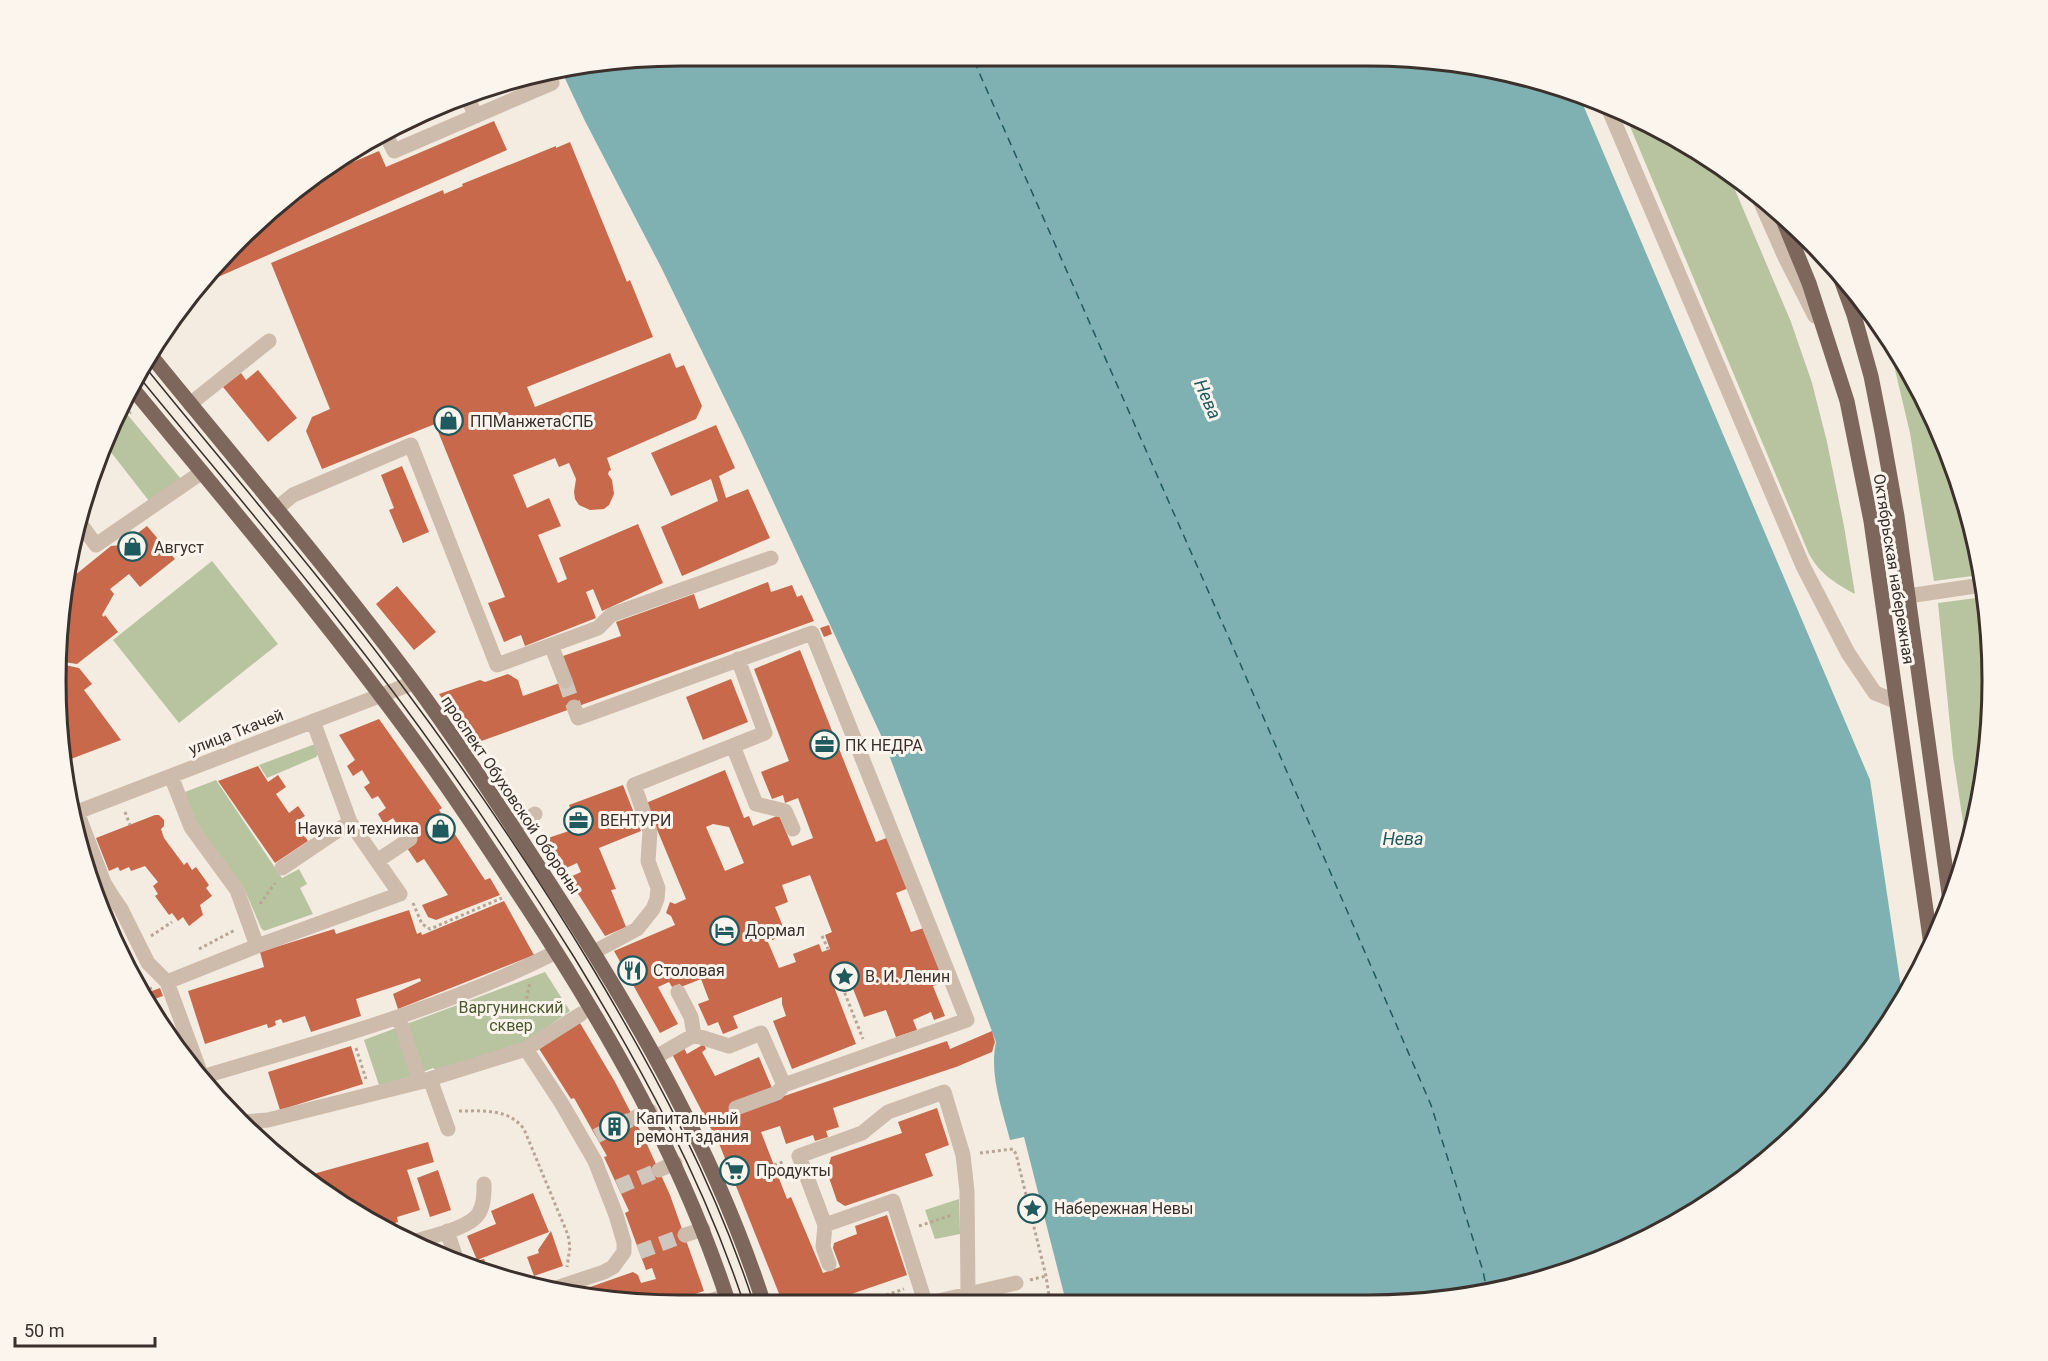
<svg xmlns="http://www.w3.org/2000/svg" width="2048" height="1361" viewBox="0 0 2048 1361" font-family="Roboto,sans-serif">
	<rect width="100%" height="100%" fill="#f4ebe1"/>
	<path fill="#b8c4a0" d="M1624 112 1644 120 1730 178 1791 322 1812 383 1827 442 1844 526 1855 594C1835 583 1820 574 1809 554Z
		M1888 340 1928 404 1971 519 1980 575 1934 581 1910 433Z
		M122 408 181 479 149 501 103 442Z
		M212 561 278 644 179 723 113 640Z
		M1984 597 1991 640 1987 762 1967 848 1953 756 1938 603Z
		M315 744 319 752 316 757 267 778 259 765Z
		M216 780 282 878 299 869 307 884 300 888 313 914 264 931 261 928 244 888 197 824 185 792Z
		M79 833 100 891 97 892 77 842 76 835Z
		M545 972 570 1011 526 1042 439 1072 433 1068 410 1077 379 1085 364 1040Z
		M959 1199 960 1234 935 1239 925 1210Z"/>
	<path fill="#7fb0b2" d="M599 61H1449L1568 89 1578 93 1870 780 1903 1001 1837 1093 1748 1177 1644 1241 1529 1284 1408 1304 1066 1302 1024 1137 1010 1140C1002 1108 989 1075 996 1042L885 744 744 438 661 267 585 121 561 70Z"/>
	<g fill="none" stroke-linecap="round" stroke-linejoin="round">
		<path stroke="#1f5a5e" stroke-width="1.5" stroke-dasharray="8 6" stroke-linecap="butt" d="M974 61 1236 654 1431 1105 1483 1271 1487 1291"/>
	</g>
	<path fill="#c8694b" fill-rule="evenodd" d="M515 80 478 100 474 91 480 89Z
		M445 106 448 112 400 135 398 129Z
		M494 121 507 150 209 281 206 275 239 238 308 181 379 151 386 167Z
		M570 142 627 282 630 280 653 337 527 387 535 407 670 353 676 368 684 365 702 406 696 419 607 458 611 470 609 471 608 474 612 480 614 494 609 505 604 509 590 510 579 505 575 499 574 492 576 479 569 463 559 467 555 458 513 475 527 508 549 498 561 526 538 535 558 583 567 579 559 558 638 524 663 583 602 611 593 589 586 592 596 618 525 646 521 635 504 642 488 603 505 597 435 424 322 469 306 431 312 417 330 409 271 263 443 190 444 194 463 186 462 184 556 146V148Z
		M258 370 297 418 268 442 223 387 241 373 246 380Z
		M716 425 735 468 719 476 726 498 748 489 770 538 682 576 661 527 718 501 711 479 671 496 651 453Z
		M402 466 429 532 403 543 389 510 394 508 381 475Z
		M147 526 175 559 140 587 129 574 110 589 114 594 102 615 104 617 105 615 118 632 77 664 57 661V640L64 584 111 546 122 545Z
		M768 582 771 592 792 585 797 597 802 595 814 621 473 744 439 694 480 680 485 682 508 674 518 680 523 696 571 679 563 656 621 636 616 622 694 594 699 609Z
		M397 586 436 632 414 650 376 604Z
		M829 625 832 634 824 637 820 628Z
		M800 650 876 842 889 837 909 888 896 893 911 932 924 928 945 981 933 986 945 1016 934 1020 931 1012 913 1020 917 1030 896 1037 886 1010 864 1017 847 973 831 979 856 1044 792 1069 773 1021 786 1016 782 1004V997L733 1016 738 1028 723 1034 718 1022 708 1026 698 1004 709 1000 701 979 681 987 680 984 672 987 669 982 658 987 678 1024 660 1033 614 951 675 925 671 916 666 913 670 902 675 904 686 899 646 803 725 770 744 818 749 816 753 826 779 815 792 846 813 838 798 798 785 803 783 795 772 799 761 772 789 761 754 669ZM713 824 729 827 744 863 725 871 706 827ZM810 875 832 932 825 935 830 949 822 952 819 944 793 954 796 962 779 968 768 942 786 934 775 907 788 902 782 885Z
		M65 665 79 668 92 684 84 690 121 740 63 762 60 739 62 738 59 734 57 722V672Z
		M731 679 748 722 703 740 686 697Z
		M379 719 442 808 439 810 485 880 490 878 500 895 436 920 428 917 422 905 448 895 424 859 417 863 407 848 413 844 404 831 402 832 393 818 384 824 378 814 386 808 378 796 372 799 364 787 370 783 362 770 353 776 347 766 355 760 339 735Z
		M258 766 268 782 278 775 286 787 276 794 289 813 298 806 305 816 295 822 308 841 275 863 218 781Z
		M623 785 641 831 599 848 616 889 611 890 626 927 605 936 568 878 581 872 577 863 562 870 542 840 578 828 569 805Z
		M155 815H159L164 820V826L161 829 164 838 184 865 187 862 192 870 196 867 209 885 206 888 212 896 200 905 203 915 189 926 183 917 178 921 172 913 169 915 155 896 158 894 153 886 158 882 145 866 131 871 129 867 120 871 118 867 109 871 96 838Z
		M504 901 534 955 398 1009 393 994 421 981 420 978 356 999 361 1016 311 1032 305 1016 283 1023 281 1019 275 1021 276 1025 272 1027 268 1028 267 1024 205 1044 188 991 264 967 260 952 334 929 336 934 409 910 417 934 421 932 422 935Z
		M160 988 163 996 146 1002 141 995Z
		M580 1023 615 1082 645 1140 670 1195 704 1291 676 1300H599L570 1294 633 1272 638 1275 641 1283 656 1279 652 1268 646 1270 625 1213 629 1211 604 1157 607 1156 574 1098 571 1099 538 1047Z
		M992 1031 995 1042 992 1052 956 1067 833 1108 839 1127 826 1131 828 1137 815 1141 813 1135 786 1144 780 1126 761 1132 787 1199 791 1197 823 1273 840 1267 833 1248 834 1243 857 1234 855 1226 887 1215 907 1275 831 1301 828 1294 808 1301H782L720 1146 672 1054 684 1048 687 1054 704 1044 706 1049 702 1052 715 1076 759 1057 772 1088 734 1113 947 1041 950 1049Z
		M351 1046 363 1084 280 1110 268 1072Z
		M937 1108 949 1145 925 1154 933 1176 845 1206 837 1201 827 1172 831 1157 902 1133 898 1122Z
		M428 1142 434 1162 407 1170 420 1210 397 1217 398 1222 383 1227 306 1176Z
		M438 1170 451 1210 430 1217 417 1178Z
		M533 1193 549 1232 477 1260 467 1236 496 1224 491 1211Z
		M551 1231 563 1266 534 1276 527 1257 539 1253 538 1250Z
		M484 1259 487 1267 479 1269 465 1264Z"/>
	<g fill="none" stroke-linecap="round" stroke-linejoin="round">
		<path stroke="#cfc6bd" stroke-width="15" stroke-dasharray="15 8" stroke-linecap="butt" d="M565 681 574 707
			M596 1136 634 1118
			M618 1187 659 1170
			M639 1252 685 1235"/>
		<path stroke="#b9a596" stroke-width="3" stroke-dasharray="3 3" stroke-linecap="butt" d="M111 428 131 412
			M125 812 130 825
			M413 903 422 924 430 929 502 898
			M260 904 275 883
			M151 936 172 922
			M822 936 828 949
			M199 949 235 930
			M838 976 863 1039
			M139 993 152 988
			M519 1034 530 982
			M356 1048 366 1079
			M459 1111C483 1111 508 1108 524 1129L568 1235 570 1247 567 1267
			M980 1153 1013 1149 1016 1154 1046 1276 1050 1302
			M774 1165 783 1162
			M919 1226 952 1215
			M1030 1280 1046 1276
			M814 1299 815 1301
			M869 1301 904 1289"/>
		<path stroke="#cdbbac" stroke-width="15" d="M466 95 476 116
			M1607 105 1803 566 1848 653 1875 693 1895 701
			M386 135 394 151 552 83 547 73
			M1758 196 1785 257 1815 316
			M190 404 269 341
			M276 509 293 495 411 445 497 665 598 628 611 615 771 558
			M79 522 96 545 202 472
			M1908 596 1982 585
			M551 645 565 681
			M574 707 578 718 812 633 967 1020 784 1085 761 1033 729 1046 694 1035 656 1057
			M313 721 350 822 377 861 410 839
			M733 746 756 804 785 811 793 829
			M171 776 191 827 237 890 257 946
			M77 812 104 883 112 896
			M72 814 413 683
			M513 828 535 814
			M282 868 350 822
			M101 901 112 896 121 909 148 963 167 982 257 946 400 894 377 861
			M594 952 637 929 653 909 657 899 658 888 648 861 650 831 634 785 765 733 738 659
			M167 982 202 1077C322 1041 444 1009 556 952
			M678 992 691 1017 694 1035
			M399 1018 420 1082
			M173 1043 187 1036
			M430 1079 448 1129
			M736 1108 777 1093 784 1085
			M634 1118 650 1111
			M242 1122 268 1120 420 1082 526 1049 581 1014
			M659 1170 675 1163
			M825 1225 799 1156 862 1133 888 1112 944 1092 963 1155 967 1191 968 1294
			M447 1231 457 1261
			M685 1235 703 1229
			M409 1243C427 1237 470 1229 479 1213 484 1204 484 1194 484 1184
			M829 1264 823 1247 825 1225 893 1201 925 1302
			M508 1280 553 1289 604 1272 613 1267 624 1252V1242L616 1215 595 1161 562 1104 526 1049
			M711 1301 726 1295
			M934 1302 1016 1283"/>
		<path stroke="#7d675c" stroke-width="15" d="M1779 210 1809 283 1847 401 1871 521 1931 945
			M1839 274 1854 315 1871 376 1882 432 1897 516 1950 901
			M152 357C239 464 329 569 412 680 462 748 509 821 555 892 639 1021 715 1154 763 1301
			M133 389C224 499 317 609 402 724 446 783 486 844 526 905 609 1032 681 1157 728 1301"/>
		<path stroke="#3b302b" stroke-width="1.5" d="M146 368C232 474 322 578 403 687 471 778 534 871 592 967 656 1074 714 1183 753 1301
			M140 378C207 460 276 540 341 624 425 730 502 842 574 957 641 1067 702 1178 743 1301"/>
	</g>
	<defs>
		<symbol id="shop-ring" viewBox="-11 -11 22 22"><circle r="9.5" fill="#fbf5ee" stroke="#1f5a5e" stroke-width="1.5"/><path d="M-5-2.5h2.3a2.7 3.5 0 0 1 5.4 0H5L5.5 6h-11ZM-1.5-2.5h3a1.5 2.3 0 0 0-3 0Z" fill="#1f5a5e"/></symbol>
		<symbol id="office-ring" viewBox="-11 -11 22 22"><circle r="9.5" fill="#fbf5ee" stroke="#1f5a5e" stroke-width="1.5"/><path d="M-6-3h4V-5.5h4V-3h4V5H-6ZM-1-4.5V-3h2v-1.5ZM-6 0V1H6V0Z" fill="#1f5a5e"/></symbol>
		<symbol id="hotel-ring" viewBox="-11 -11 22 22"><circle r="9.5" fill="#fbf5ee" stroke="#1f5a5e" stroke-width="1.5"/><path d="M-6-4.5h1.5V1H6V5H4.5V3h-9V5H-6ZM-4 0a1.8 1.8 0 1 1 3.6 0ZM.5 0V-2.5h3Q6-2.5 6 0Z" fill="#1f5a5e"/></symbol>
		<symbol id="restaurant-ring" viewBox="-11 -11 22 22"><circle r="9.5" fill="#fbf5ee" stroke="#1f5a5e" stroke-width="1.5"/><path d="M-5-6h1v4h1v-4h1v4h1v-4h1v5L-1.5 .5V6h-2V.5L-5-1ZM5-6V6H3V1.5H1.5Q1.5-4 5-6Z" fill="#1f5a5e"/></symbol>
		<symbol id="sight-ring" viewBox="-11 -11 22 22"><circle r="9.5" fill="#fbf5ee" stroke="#1f5a5e" stroke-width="1.5"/><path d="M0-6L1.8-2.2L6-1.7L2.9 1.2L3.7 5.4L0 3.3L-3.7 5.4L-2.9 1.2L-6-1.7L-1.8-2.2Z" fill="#1f5a5e"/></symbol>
		<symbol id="building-ring" viewBox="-11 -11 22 22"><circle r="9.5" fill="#fbf5ee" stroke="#1f5a5e" stroke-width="1.5"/><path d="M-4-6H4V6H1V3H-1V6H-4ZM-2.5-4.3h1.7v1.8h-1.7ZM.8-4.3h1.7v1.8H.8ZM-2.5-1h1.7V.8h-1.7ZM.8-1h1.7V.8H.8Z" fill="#1f5a5e"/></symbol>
		<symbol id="supermarket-ring" viewBox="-11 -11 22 22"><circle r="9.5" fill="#fbf5ee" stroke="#1f5a5e" stroke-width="1.5"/><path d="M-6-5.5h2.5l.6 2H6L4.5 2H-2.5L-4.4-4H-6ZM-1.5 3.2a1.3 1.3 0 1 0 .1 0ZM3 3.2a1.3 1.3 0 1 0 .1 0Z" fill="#1f5a5e"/></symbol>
	</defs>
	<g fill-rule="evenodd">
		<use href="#shop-ring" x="432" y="404" width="33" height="33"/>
		<use href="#shop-ring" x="116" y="530" width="33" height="33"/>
		<use href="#office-ring" x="808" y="728" width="33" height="33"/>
		<use href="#office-ring" x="562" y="804" width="33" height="33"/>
		<use href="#shop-ring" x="424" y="812" width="33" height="33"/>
		<use href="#hotel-ring" x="708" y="914" width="33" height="33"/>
		<use href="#restaurant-ring" x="616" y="954" width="33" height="33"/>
		<use href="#sight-ring" x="828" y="960" width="33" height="33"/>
		<use href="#building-ring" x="598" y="1110" width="33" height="33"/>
		<use href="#supermarket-ring" x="718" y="1154" width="33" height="33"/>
		<use href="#sight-ring" x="1016" y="1192" width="33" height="33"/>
	</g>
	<g text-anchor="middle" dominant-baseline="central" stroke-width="6" stroke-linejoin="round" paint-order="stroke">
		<g font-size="16" fill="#3b302b" stroke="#fbf5ee" text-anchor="start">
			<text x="470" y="421">ППМанжетаСПБ</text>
			<text x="154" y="547">Август</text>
			<text x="845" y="745">ПК НЕДРА</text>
			<text x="600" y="820">ВЕНТУРИ</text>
			<text x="419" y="828" text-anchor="end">Наука и техника</text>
			<text x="745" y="930">Дормал</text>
			<text x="653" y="970">Столовая</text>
			<text x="865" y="976">В. И. Ленин</text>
			<text x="636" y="1118">Капитальный<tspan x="636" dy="18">ремонт здания</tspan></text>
			<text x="756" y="1170">Продукты</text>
			<text x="1054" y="1208">Набережная Невы</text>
		</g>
		<g font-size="16" fill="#3b302b" stroke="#fbf5ee">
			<text transform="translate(1894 569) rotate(81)">Октябрьская набережная</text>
			<text transform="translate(236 732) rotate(-21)">улица Ткачей</text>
			<text transform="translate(511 795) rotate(56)">проспект Обуховской Обороны</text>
		</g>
		<g font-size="16" fill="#4a5a2e" stroke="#fbf5ee">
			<text x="511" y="1007">Варгунинский<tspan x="511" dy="18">сквер</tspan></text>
		</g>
		<g font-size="18" font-style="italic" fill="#1f5a5e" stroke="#fbf5ee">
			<text transform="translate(1208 399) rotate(66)">Нева</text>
			<text x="1403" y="838">Нева</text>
		</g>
	</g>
	<path d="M0 0H2048V1361H0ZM680 66H1368A614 614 0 0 1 1982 680V681A614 614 0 0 1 1368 1295H680A614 614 0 0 1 66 681V680A614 614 0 0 1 680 66Z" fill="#fbf5ee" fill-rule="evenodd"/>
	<path fill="none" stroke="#3b302b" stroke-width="3" d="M680 66H1368A614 614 0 0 1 1982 680V681A614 614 0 0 1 1368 1295H680A614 614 0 0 1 66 681V680A614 614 0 0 1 680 66Z"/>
	<path d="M15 1337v9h140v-9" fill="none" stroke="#3b302b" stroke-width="3"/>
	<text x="24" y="1337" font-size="18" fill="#3b302b" stroke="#fbf5ee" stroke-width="4.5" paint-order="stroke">50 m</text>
</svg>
